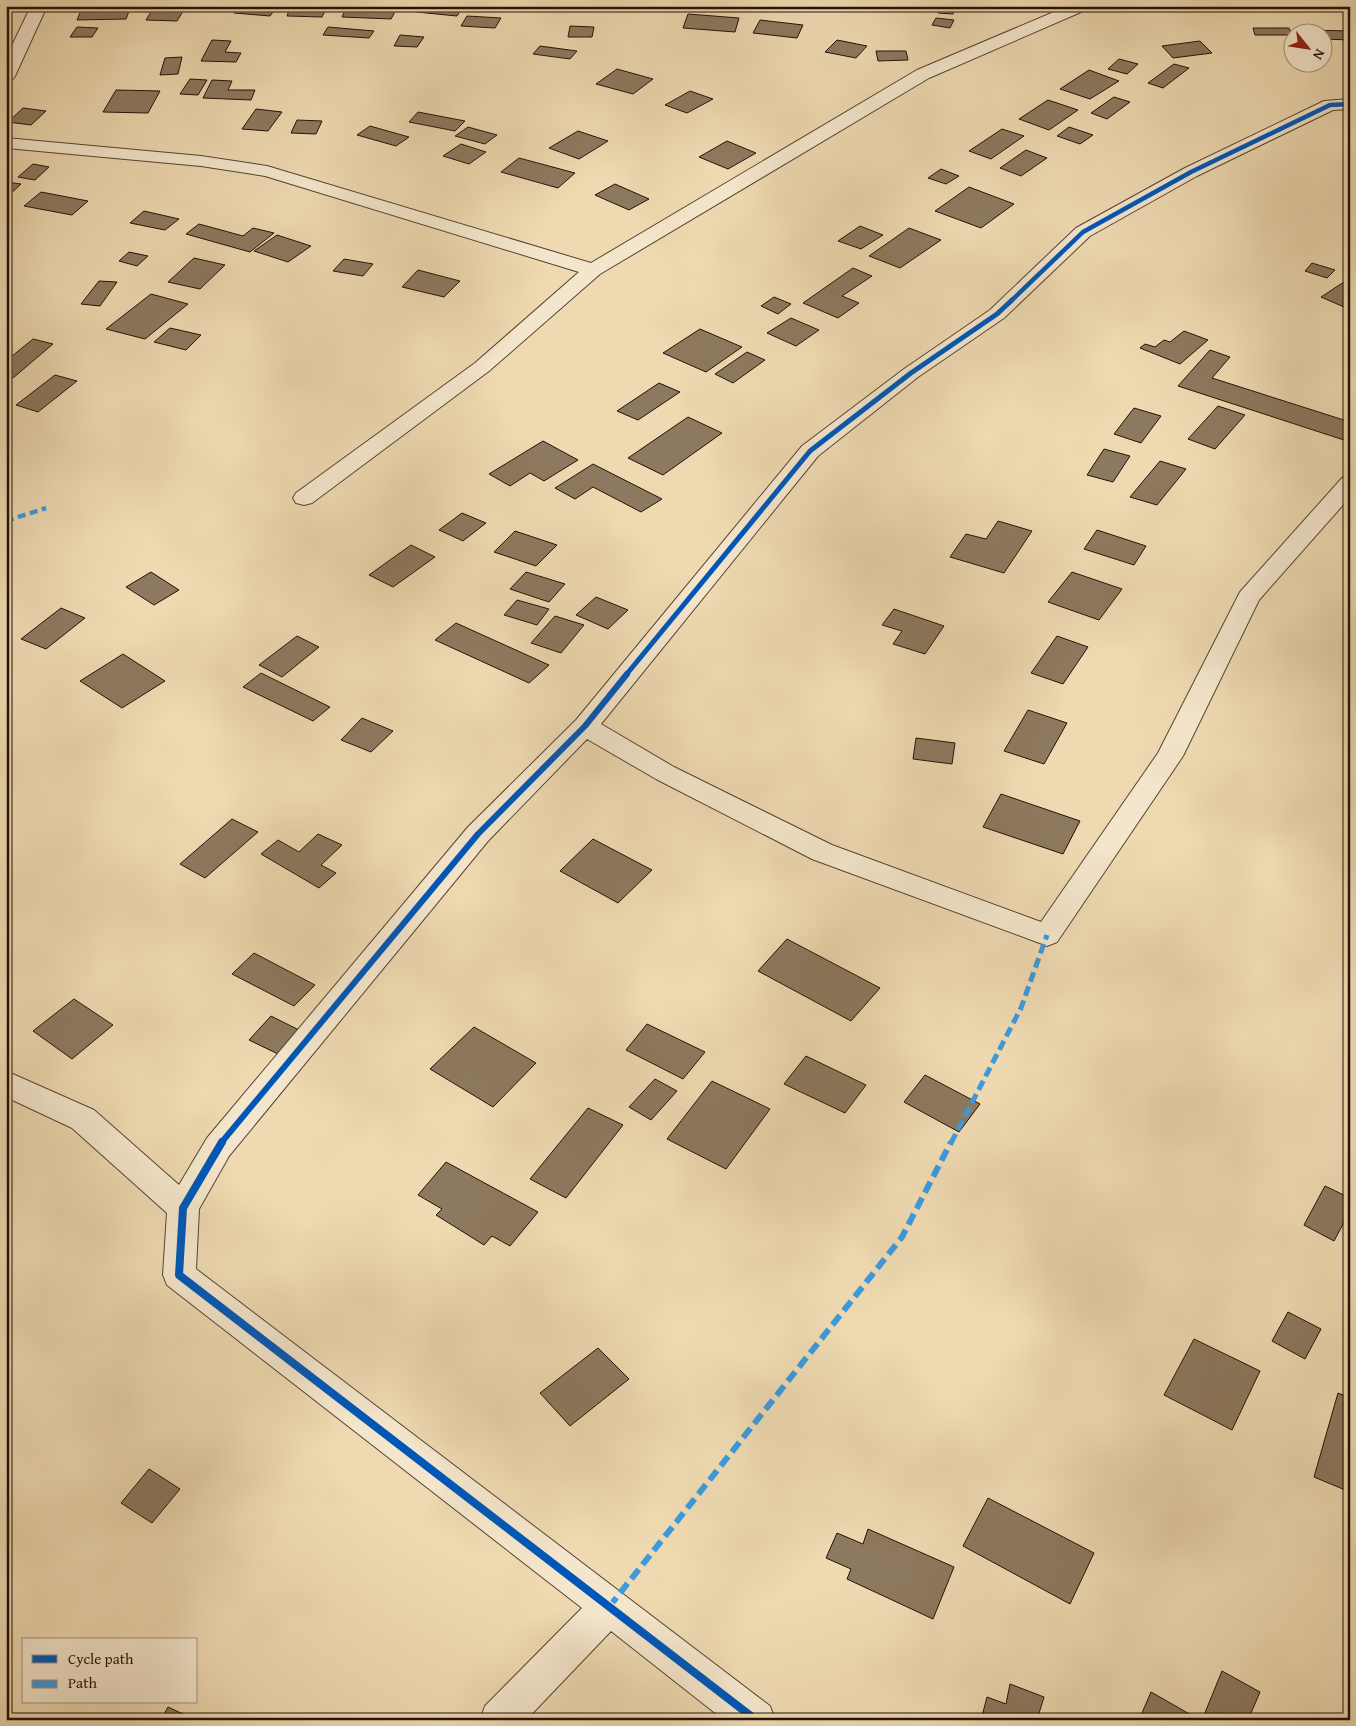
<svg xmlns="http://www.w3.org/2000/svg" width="1356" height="1726" viewBox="0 0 1356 1726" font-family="'Gentium Book Plus',serif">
	<rect width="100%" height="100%" fill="#eed9b1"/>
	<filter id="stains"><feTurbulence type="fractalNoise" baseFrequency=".004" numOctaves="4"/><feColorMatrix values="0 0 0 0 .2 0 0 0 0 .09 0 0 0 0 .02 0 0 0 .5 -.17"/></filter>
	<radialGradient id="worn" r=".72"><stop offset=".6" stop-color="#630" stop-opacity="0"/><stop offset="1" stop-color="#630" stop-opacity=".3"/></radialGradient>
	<path fill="#8d795f" stroke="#231206" d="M108 6H131L126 19 77 20 82 8H107Z
		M239 6H255L276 8 270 16 234 13Z
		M420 6H463L457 16 416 12Z
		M940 6H956L953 14 938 13Z
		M154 7 185 8 177 21 146 20Z
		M290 8 326 9 322 17 287 16Z
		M346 8 396 10 391 19 342 17Z
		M688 14 739 18 735 32 683 28Z
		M467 16 501 18 495 28 461 26Z
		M936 18 954 20 950 28 932 25Z
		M760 20 803 25 797 38 753 33Z
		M570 26 594 27 592 37H568Z
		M77 27 98 28 92 37H70Z
		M328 27 374 31 369 38 323 35Z
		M1253 28H1289L1292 35H1255Z
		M1308 30 1349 31 1350 40 1324 39V32H1309Z
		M400 35 424 37 417 47 394 46Z
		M212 40 231 41 225 52 241 53 236 62 201 61Z
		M837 40 867 46 856 58 825 52Z
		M1200 41 1212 53 1173 58 1162 46Z
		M540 46 577 51 570 59 533 54Z
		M876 51H906L908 60 878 61Z
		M182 57 178 74 160 75 165 58Z
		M1119 59 1138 64 1127 74 1108 69Z
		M1174 64 1189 68 1163 88 1148 83Z
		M617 69 653 79 633 94 596 84Z
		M1089 70 1119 81 1090 99 1060 89Z
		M190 79 207 80 198 95 180 94Z
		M212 80 232 81 228 90H255L251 100 203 98Z
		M116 90 160 91 148 113 103 112Z
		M690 91 713 99 687 113 665 105Z
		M1114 97 1130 102 1107 119 1091 113Z
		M1048 100 1078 110 1049 130 1019 119Z
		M23 108 46 111 31 125 8 122Z
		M256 109 282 112 268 131 242 129Z
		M418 112 465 121 455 131 409 122Z
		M297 120 322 121 316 134 291 133Z
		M370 126 409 137 396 146 357 135Z
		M468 127 497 135 485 144 455 136Z
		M1069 127 1093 135 1080 144 1057 136Z
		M1002 129 1024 136 991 159 969 151Z
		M578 131 608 141 579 159 549 148Z
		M727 141 756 153 728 169 699 157Z
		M461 144 486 152 469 164 443 156Z
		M1026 150 1047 158 1021 176 1000 168Z
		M519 158 575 173 558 188 501 172Z
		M33 164 49 167 35 180 18 177Z
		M941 169 959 176 946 184 928 178Z
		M6 182 21 184 6 198Z
		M615 184 649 199 629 210 595 195Z
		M969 187 1014 204 981 228 935 211Z
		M41 192 88 201 72 215 24 206Z
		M144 211 179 219 165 230 130 223Z
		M199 224 243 236 253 228 274 233 250 252 186 234Z
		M860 226 883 235 861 249 838 241Z
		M909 228 941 240 900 268 869 256Z
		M277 235 311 246 288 262 254 251Z
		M129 252 148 256 137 266 119 261Z
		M194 258 225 265 200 289 168 282Z
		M344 259 373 264 363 276 333 271Z
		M1312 263 1335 270 1327 278 1305 271Z
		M853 268 872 276 842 296 859 303 838 318 803 303Z
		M418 270 460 281 444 297 402 287Z
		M1350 278V303L1344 307 1321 297Z
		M99 281 117 282 100 306 81 304Z
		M151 294 188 304 145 339 106 329Z
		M774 297 791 304 778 314 761 306Z
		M791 318 819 330 796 346 767 333Z
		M170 328 201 335 186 350 154 342Z
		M700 329 742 347 706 372 663 353Z
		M1184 331 1208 340 1180 364 1140 348 1145 344 1155 347 1164 340 1170 342Z
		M33 339 53 344 13 378 6 376V361Z
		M1210 350 1230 357 1212 378 1350 422V442L1178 386Z
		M747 352 765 360 733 383 715 374Z
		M55 375 77 381 38 412 16 405Z
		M659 383 680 392 638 420 617 411Z
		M1218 406 1245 415 1215 449 1188 439Z
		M1134 408 1161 416 1141 443 1114 434Z
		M688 417 722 433 663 475 628 458Z
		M543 441 578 460 544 481 530 473 510 486 489 474Z
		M1104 449 1130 456 1113 482 1087 475Z
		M1160 461 1186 469 1157 505 1130 497Z
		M593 464 662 499 641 512 593 487 575 499 555 488Z
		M462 513 486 523 463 541 439 530Z
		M998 521 1032 531 1004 573 950 557 966 534 986 539Z
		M1097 530 1146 546 1134 565 1084 549Z
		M515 531 557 545 536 566 494 552Z
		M411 545 435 557 393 587 369 575Z
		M151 572 179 590 154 605 126 587Z
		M526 572 565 584 549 602 510 589Z
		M1072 572 1122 589 1099 620 1048 602Z
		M596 597 628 610 608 629 576 615Z
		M517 600 549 609 537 625 504 615Z
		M61 608 85 618 46 649 21 639Z
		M894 609 944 626 925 654 893 644 902 631 882 625Z
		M555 616 584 625 561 653 531 643Z
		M456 623 549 665 529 683 435 640Z
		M297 636 319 647 282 677 259 665Z
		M1057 636 1088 647 1063 684 1031 673Z
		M123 654 165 681 122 708 80 681Z
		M261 673 330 707 313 721 243 687Z
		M1028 710 1067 723 1044 764 1004 751Z
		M362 718 393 731 371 752 341 740Z
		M916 738 955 743 952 764 913 759Z
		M1001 794 1080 821 1063 854 983 827Z
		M232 819 258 832 205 878 180 864Z
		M318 834 342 845 321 865 336 873 319 888 261 854 278 840 299 852Z
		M593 839 652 870 618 903 560 871Z
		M787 939 880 988 851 1021 758 971Z
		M254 953 315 985 294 1006 232 974Z
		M74 999 113 1025 72 1059 33 1031Z
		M271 1016 299 1030 278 1054 249 1040Z
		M647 1024 705 1052 683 1079 626 1050Z
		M474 1027 536 1063 493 1107 430 1069Z
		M806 1056 866 1085 845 1113 784 1084Z
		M925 1075 980 1104 959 1132 904 1102Z
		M655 1079 677 1091 651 1120 629 1107Z
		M712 1081 770 1109 726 1169 667 1139Z
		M588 1108 623 1125 566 1198 530 1179Z
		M446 1162 538 1212 510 1246 492 1236 484 1245 436 1215 442 1209 418 1195Z
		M1325 1186 1350 1198V1211L1334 1241 1304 1225Z
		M1288 1312 1321 1329 1305 1359 1272 1341Z
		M1194 1339 1260 1371 1232 1430 1164 1395Z
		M598 1348 629 1379 570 1426 540 1393Z
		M1338 1393 1350 1398V1492L1314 1477Z
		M149 1469 180 1489 152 1523 121 1503Z
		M988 1498 1094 1553 1070 1604 963 1546Z
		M868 1529 954 1567 933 1619 847 1579 851 1569 826 1558 837 1533 863 1544Z
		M1222 1671 1260 1692 1248 1720H1202Z
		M1010 1684 1044 1697 1037 1720H981L987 1697 1006 1704Z
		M1151 1692 1200 1720H1139Z
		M168 1707 196 1720H161Z"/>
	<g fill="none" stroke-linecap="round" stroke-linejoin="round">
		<defs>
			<path id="minor" d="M31 6H47L15 76 12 80 6 81V58Z
				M1068 6H1090L1088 9 929 78 600 274 489 371 312 503 304 505 296 503 293 498 296 493 475 363 579 272 265 176 201 166 6 148V138L201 156 267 166 591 263 917 70Z
				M1350 99V109L1333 110 1197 176 1090 236 1004 318 918 377 818 456 601 724 674 767 832 845 1041 922 1158 753 1240 592 1342 478 1350 476V497L1259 600 1183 756 1057 942 1047 946 1037 942 812 859 656 779 587 739 488 841 229 1156 199 1209 196 1269 770 1706 775 1720H724L611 1631 526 1720H480L485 1706 582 1608 167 1285 163 1275 167 1213 72 1128 6 1097V1071L94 1110 179 1185 207 1138 468 827 576 720 802 446 904 369 990 310 1076 228 1185 168 1324 101Z"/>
		</defs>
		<use href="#minor" stroke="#564431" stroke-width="2"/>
		<use href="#minor" fill="#f4e6cc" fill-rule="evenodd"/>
		<path stroke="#3c9add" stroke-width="4.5" stroke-dasharray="8 4.5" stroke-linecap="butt" d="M6 521 46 508"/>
		<path stroke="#3c9add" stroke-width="5" stroke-dasharray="10 5" stroke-linecap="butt" d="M951 1143 1021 1008 1047 935"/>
		<path stroke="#3c9add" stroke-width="6" stroke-dasharray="12 6" stroke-linecap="butt" d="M609 1607 902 1237 951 1142"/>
		<defs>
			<path id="cycleway-far3" d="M1011 301 1083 232 1191 172 1330 105 1350 104"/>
			<path id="cycleway-far2" d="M626 675 810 451 911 373 997 314 1012 300"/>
			<path id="cycleway-far1" d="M221 1143 478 834 585 726 627 674"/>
			<path id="cycleway" d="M222 1142 183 1208 179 1275 756 1720"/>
		</defs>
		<use href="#cycleway-far3" stroke="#f4e6cc" stroke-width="6"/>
		<use href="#cycleway-far2" stroke="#f4e6cc" stroke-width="8"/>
		<use href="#cycleway-far1" stroke="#f4e6cc" stroke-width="9"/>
		<use href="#cycleway" stroke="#f4e6cc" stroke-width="11"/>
		<use href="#cycleway-far3" stroke="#0057b8" stroke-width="4.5"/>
		<use href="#cycleway-far2" stroke="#0057b8" stroke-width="5"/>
		<use href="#cycleway-far1" stroke="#0057b8" stroke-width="6"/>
		<use href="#cycleway" stroke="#0057b8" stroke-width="8"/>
	</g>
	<rect width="1356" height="1726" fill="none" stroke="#eed9b1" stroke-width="25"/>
	<rect x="8" y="8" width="1341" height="1711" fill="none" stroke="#231206" stroke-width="2.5"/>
	<rect x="12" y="12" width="1331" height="1701" fill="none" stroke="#231206"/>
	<rect x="22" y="1638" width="175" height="65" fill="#f4e6cc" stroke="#a0917d"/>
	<rect x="32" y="1655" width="25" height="8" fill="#0057b8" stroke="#a0917d"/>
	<text x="68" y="1664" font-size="15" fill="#231206">Cycle path</text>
	<rect x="32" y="1680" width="25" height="8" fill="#3c9add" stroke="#a0917d"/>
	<text x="68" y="1688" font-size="15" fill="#231206">Path</text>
	<g transform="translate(1308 48) rotate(120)"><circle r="24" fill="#f4e6cc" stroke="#a0917d"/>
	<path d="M0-4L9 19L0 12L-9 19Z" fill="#8f2418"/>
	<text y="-8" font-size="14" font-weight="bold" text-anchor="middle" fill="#231206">N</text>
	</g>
	<rect width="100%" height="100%" filter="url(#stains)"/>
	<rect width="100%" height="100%" fill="url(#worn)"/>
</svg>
